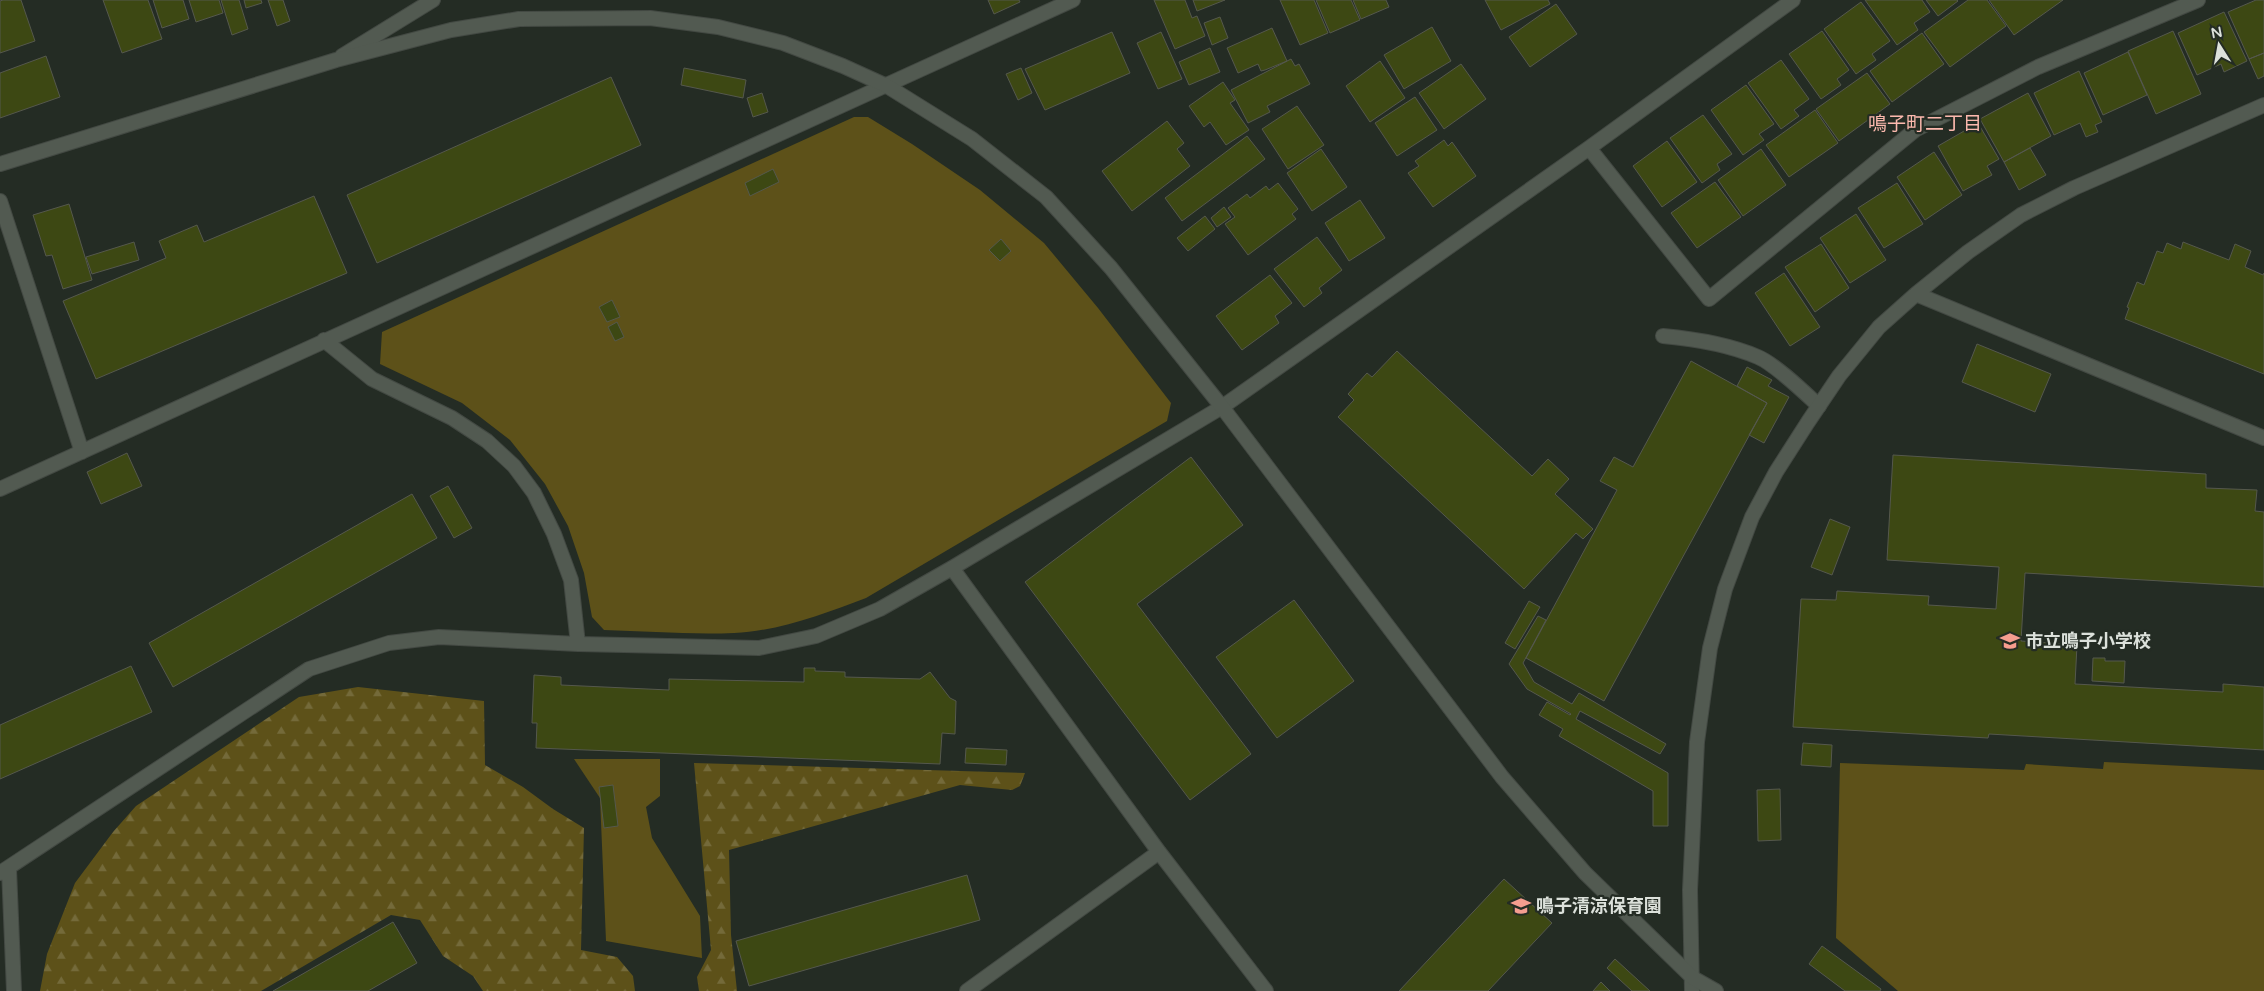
<svg xmlns="http://www.w3.org/2000/svg" width="2264" height="991" viewBox="0 0 2264 991" font-family="'Varela Round','Noto Sans JP',sans-serif">
	<defs>
		<pattern id="forest-firs" width="22" height="20" patternUnits="userSpaceOnUse" patternTransform="scale(1.25)"><rect width="22" height="20" fill="#5d5119"/><path d="M5 1l3.5 6h-7zM16 11l3.5 6h-7z" fill="#746a3a"/></pattern>
	</defs>
	<rect width="100%" height="100%" fill="#242c24"/>
	<path fill="#5d5119" d="M854 117H868L912 144 980 190 1044 243 1098 308 1171 403 1167 421 866 598C824 614 779 631 734 633 691 635 647 631 604 630L592 617 584 573 568 526 545 484 510 440 462 403 380 364 382 332Z
		M574 759H660V796L646 807 652 838 700 916 702 958 606 941 600 798Z
		M2104 762 2264 770V991H1898L1836 938 1840 763 2024 770 2026 764 2103 769Z"/>
	<path fill="url(#forest-firs)" d="M358 687 484 701 485 765 523 787 553 809 584 828 581 950 617 957 633 976 635 991H483L473 976 443 956 420 920 391 915 261 991H40L47 954 75 883 113 832 136 806 299 697Z
		M694 763 1025 773 1020 786 1012 790 960 785 729 850 731 935 737 991H699L697 977 711 950Z"/>
	<path fill="#3d4813" stroke="#55584d" d="M3 0H21L35 41 0 53V1Z
		M103 0H148L162 39 122 53Z
		M153 0H183L189 19 162 28Z
		M189 0H219L223 13 196 22Z
		M221 0H239L248 29 232 35Z
		M244 0H261L262 3 246 8Z
		M268 0H283L290 21 277 26Z
		M988 0H1019L1020 2 994 14Z
		M1154 0H1185L1192 18 1197 16 1205 36 1175 49Z
		M1193 0H1225L1197 11Z
		M1280 0H1314L1328 33 1300 45Z
		M1316 0H1351L1360 20 1330 33Z
		M1353 0H1386L1389 7 1361 19Z
		M1485 0H1548L1550 4 1501 30Z
		M1865 0H1922L1930 12 1914 23 1918 30 1897 45Z
		M1926 0H1957L1958 1 1938 16Z
		M1968 0H1987L2006 26 1950 67 1924 32Z
		M1989 0H2063L2014 35Z
		M2256 0H2264V53L2249 59 2228 12Z
		M1861 2 1890 41 1872 54 1876 60 1856 74 1824 29Z
		M1556 4 1577 34 1530 67 1509 37Z
		M2224 12 2247 61 2224 72 2221 64 2197 75 2178 33Z
		M1220 17 1228 38 1212 45 1204 23Z
		M1432 27 1451 61 1404 89 1384 55Z
		M1272 28 1287 61 1265 70 1261 71 1258 64 1238 73 1227 48Z
		M1822 31 1849 70 1837 79 1841 85 1821 99 1789 54Z
		M2173 31 2201 94 2156 114 2128 51Z
		M1112 32 1130 73 1045 110 1025 69Z
		M1161 32 1182 79 1158 89 1137 43Z
		M1922 33 1944 64 1892 102 1870 71Z
		M1210 48 1220 72 1189 85 1179 62Z
		M2128 52 2147 95 2103 115 2084 73Z
		M2264 53V76L2258 79 2249 59Z
		M46 56 60 97 0 118V73Z
		M1291 59 1295 66 1299 64 1310 84 1267 106 1270 112 1248 123 1231 90Z
		M1781 60 1809 99 1794 110 1799 116 1781 129 1748 83Z
		M1380 61 1405 98 1370 122 1346 86Z
		M1461 64 1486 99 1444 129 1419 93Z
		M684 68 746 80 743 98 681 85Z
		M1021 68 1032 93 1018 100 1006 74Z
		M2079 71 2102 122 2095 125 2098 132 2086 137 2080 123 2054 135 2034 93Z
		M1867 73 1890 104 1839 141 1816 109Z
		M611 77 641 145 377 263 347 195Z
		M1223 82 1235 100 1230 103 1249 130 1226 145 1210 122 1204 127 1189 106Z
		M1746 85 1774 124 1759 134 1764 140 1743 155 1711 110Z
		M762 93 768 112 753 117 747 98Z
		M2028 93 2051 136 2004 162 1980 119Z
		M1415 97 1437 130 1397 156 1375 123Z
		M1297 106 1324 145 1288 169 1262 129Z
		M1815 110 1838 143 1789 177 1766 145Z
		M1703 115 1732 154 1717 164 1720 170 1702 183 1670 138Z
		M1167 121 1184 143 1177 149 1190 166 1132 211 1102 171Z
		M1978 123 1999 159 1987 166 1992 175 1963 191 1938 146Z
		M1247 136 1265 159 1182 221 1165 198Z
		M1444 140 1448 146 1452 142 1476 176 1433 207 1408 173 1419 166 1415 161Z
		M1667 141 1697 182 1662 207 1633 166Z
		M2030 148 2046 175 2019 190 2004 162Z
		M1321 149 1347 187 1312 211 1287 173Z
		M1761 149 1786 185 1743 216 1718 180Z
		M1934 152 1962 195 1925 220 1897 177Z
		M773 169 779 182 750 196 745 183Z
		M1715 182 1741 217 1697 248 1671 213Z
		M1278 183 1298 209 1292 214 1296 219 1248 255 1225 224 1235 217 1228 208 1247 194 1250 198 1266 186 1269 190Z
		M1897 183 1923 224 1884 248 1858 208Z
		M314 196 347 273 96 379 63 301 166 258 159 241 197 225 204 242Z
		M1360 200 1385 238 1349 261 1325 223Z
		M69 204 92 280 63 289 52 255 46 256 33 215Z
		M1224 207 1231 217 1217 227 1211 218Z
		M1856 214 1886 260 1850 283 1820 238Z
		M1205 216 1215 229 1188 251 1177 238Z
		M1317 237 1342 270 1319 288 1322 293 1304 307 1274 269Z
		M1001 239 1011 251 1000 261 989 250Z
		M134 242 139 260 92 274 86 257Z
		M2183 242 2229 260 2235 244 2251 251 2245 267 2263 275 2264 273V374L2125 319 2129 308 2127 307 2137 282 2144 285 2157 251 2163 253 2167 243 2181 249Z
		M1821 244 1849 288 1815 312 1785 267Z
		M1784 273 1820 327 1790 346 1755 293Z
		M1270 275 1292 303 1275 316 1279 323 1242 350 1216 316Z
		M612 300 620 317 607 322 599 307Z
		M617 322 624 337 615 341 608 327Z
		M1977 344 2051 374 2035 412 1962 382Z
		M1397 351 1532 476 1548 459 1569 479 1555 494 1593 529 1583 539 1576 533 1524 589 1338 417 1354 400 1348 394 1367 373 1372 377Z
		M1691 361 1767 403 1604 701 1526 658 1617 490 1600 481 1614 457 1633 467Z
		M1747 367 1772 380 1768 386 1789 397 1764 443 1749 435 1767 403 1737 386Z
		M127 453 142 486 101 504 87 472Z
		M1893 455 2206 474V488L2257 490 2255 511 2264 512V587L2025 573 2021 641 2077 645 2075 684 2223 692V684L2264 687V750L1989 734 1988 738 1793 727 1801 599 1836 600 1837 591 1929 596 1928 605 1996 609 1999 567 1887 560Z
		M1191 457 1243 525 1137 604 1251 754 1190 800 1025 582Z
		M448 486 472 528 454 538 430 496Z
		M412 494 437 538 173 687 149 643Z
		M1830 519 1850 527 1832 575 1811 567Z
		M1294 600 1354 681 1277 738 1216 657Z
		M1529 601 1540 607 1515 649 1505 643Z
		M1538 616 1546 620 1523 663 1534 682 1572 704 1579 693 1666 744 1660 754 1580 711 1576 719 1668 773V826H1653V791L1559 736 1563 729 1539 715 1547 702 1570 715 1571 714 1527 689 1509 664Z
		M2093 658H2105V661H2125L2124 683 2092 681Z
		M131 666 152 712 0 779V725Z
		M804 668H815V671L845 672V677L920 679 930 672 950 698 956 701 955 734 942 733 940 764 536 748 537 723H532L534 675 561 677V685L669 690V679L804 682Z
		M1803 743 1832 745 1831 767 1801 765Z
		M966 748 1007 750 1006 765 965 763Z
		M613 785 618 826 604 828 599 787Z
		M1780 789 1781 840 1758 841 1757 790Z
		M967 875 980 920 749 986 736 941Z
		M1504 879 1552 923 1488 991H1399Z
		M393 922 417 963 368 991H273Z
		M1822 946 1881 989 1880 991H1845L1809 964Z
		M1615 959 1650 991H1632L1607 968Z
		M1601 982 1610 991H1593Z"/>
	<g fill="none" stroke-linecap="round" stroke-linejoin="round">
		<defs>
			<path id="service" d="M1663 336C1696 339 1728 344 1758 357 1775 364 1805 393 1819 406"/>
			<path id="minor" d="M342 56 433 0
				M1589 148 1709 299 1915 130 2038 67 2198 0
				M0 201 82 452
				M1916 294 2264 438
				M324 340 372 379 452 418 487 441 514 466 534 493 554 534 571 580 578 644
				M0 489 1073 0
				M952 568 1159 852 1266 991
				M9 869 14 991
				M0 873 309 669 389 643 439 637 578 644 759 648 816 636 880 609 952 568 1222 407 1589 148 1793 0
				M967 991 1159 852
				M1692 991 1690 890 1697 742 1710 648 1725 589 1752 517 1776 472 1808 422 1839 376 1879 327 1916 294 1968 252 2021 215 2074 188 2264 105"/>
			<path id="tertiary" d="M0 164 336 60 451 30 519 19 650 18 718 27 783 43 843 66 887 86 972 139 1046 197 1111 268 1222 407 1502 777 1585 873 1693 978 1716 991"/>
		</defs>
		<use href="#service" stroke="#434943" stroke-width="16"/>
		<use href="#minor" stroke="#434943" stroke-width="16"/>
		<use href="#tertiary" stroke="#434943" stroke-width="16"/>
		<use href="#service" stroke="#525a51" stroke-width="14"/>
		<use href="#minor" stroke="#525a51" stroke-width="14"/>
		<use href="#tertiary" stroke="#525a51" stroke-width="14"/>
	</g>
	<defs>
		<symbol id="school-bare" viewBox="-9 -9 18 18"><path d="M0-5L7-2L0 1L-7-2ZM-4 1L0 2.5L4 1V4Q0 6-4 4Z" fill="#f59d8f" stroke="#242c24" stroke-width="2.5" paint-order="stroke"/></symbol>
	</defs>
	<g fill-rule="evenodd">
		<use href="#school-bare" x="1996" y="627" width="28" height="28"/>
		<use href="#school-bare" x="1507" y="892" width="28" height="28"/>
	</g>
	<g text-anchor="middle" dominant-baseline="central" stroke-width="4.5" stroke-linejoin="round" paint-order="stroke">
		<g font-size="18" font-weight="bold" fill="#dce1db" stroke="#242c24" text-anchor="start">
			<text x="2025" y="641">市立鳴子小学校</text>
			<text x="1536" y="906">鳴子清涼保育園</text>
		</g>
		<g font-size="19" fill="#fcb9ae" stroke="#242c24">
			<text x="1925" y="124">鳴子町二丁目</text>
		</g>
	</g>
	<g transform="translate(2219 45) rotate(349)" stroke="#242c24" stroke-width="4" paint-order="stroke">
	<path d="M0-4L9 19L0 12L-9 19Z" fill="#dce1db"/>
	<text y="-8" font-size="14" font-weight="bold" text-anchor="middle" fill="#dce1db">N</text>
	</g>
</svg>
